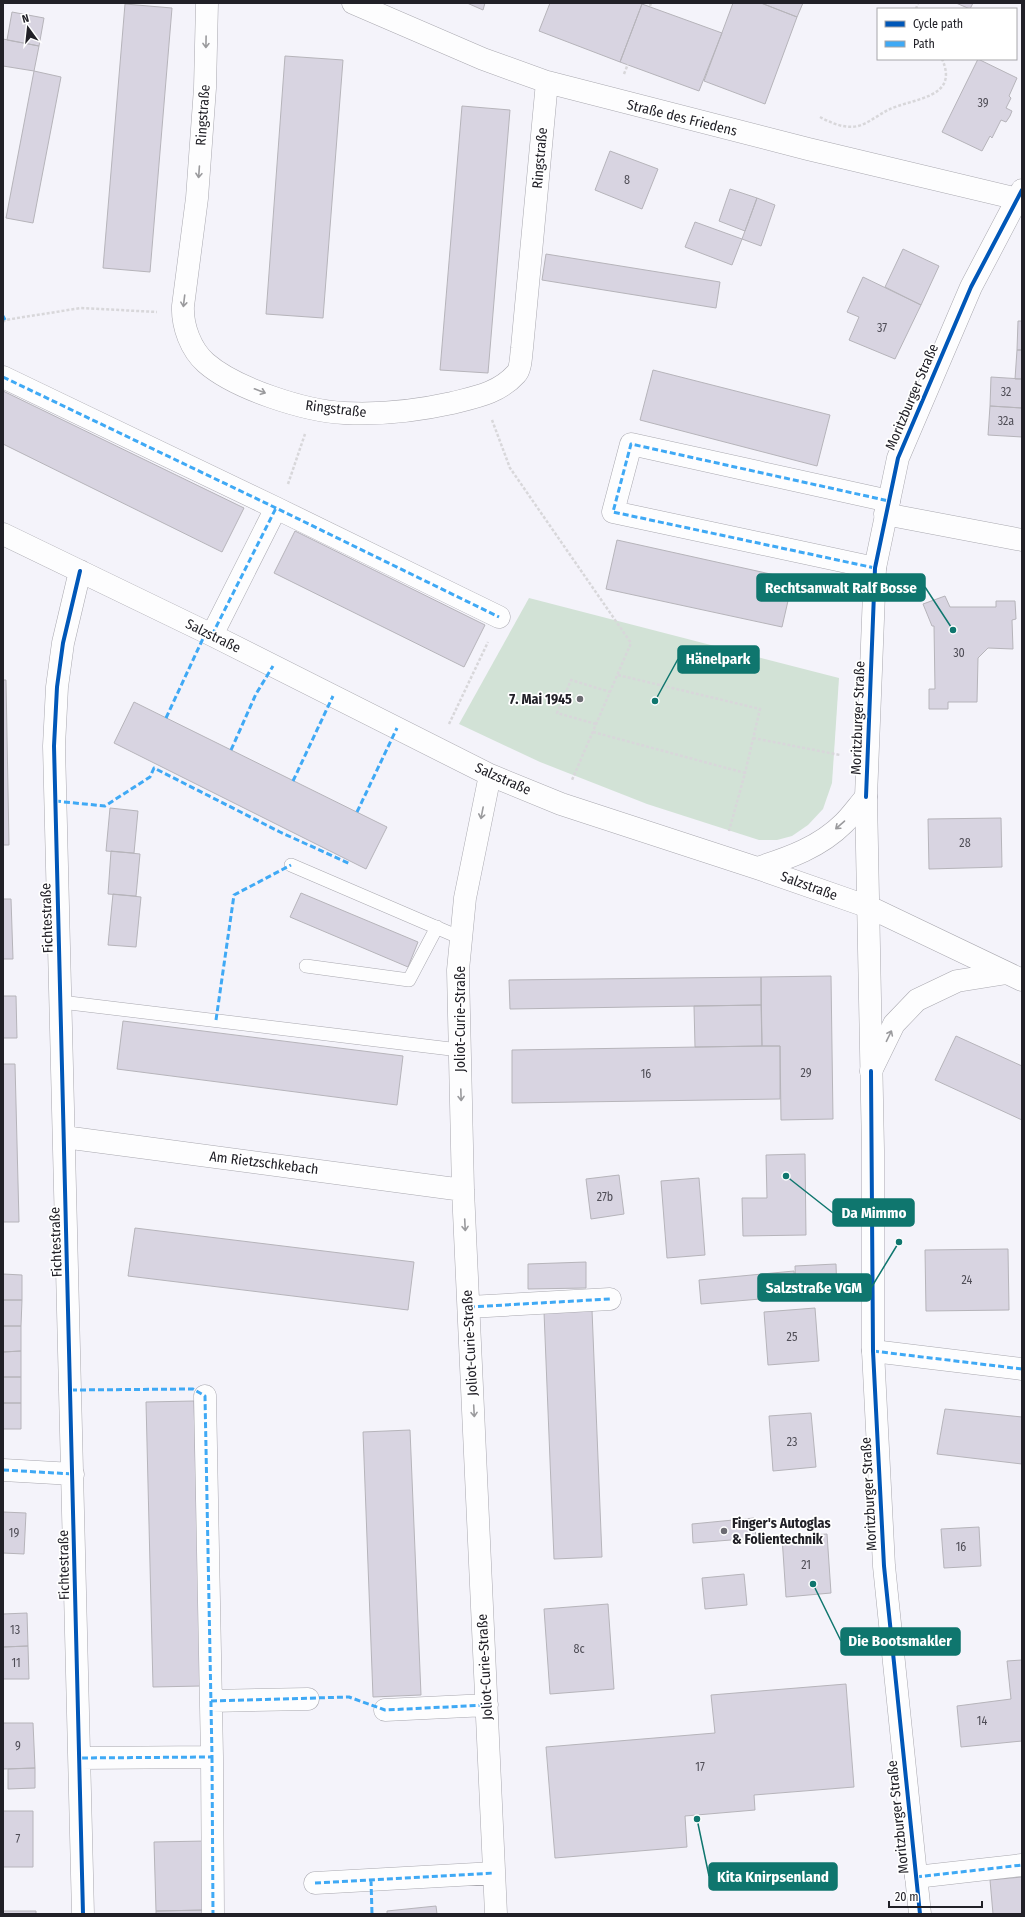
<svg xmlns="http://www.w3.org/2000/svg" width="1025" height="1917" viewBox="0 0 1025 1917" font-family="'Fira Sans Condensed',sans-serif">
	<rect width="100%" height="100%" fill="#f4f3fa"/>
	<path fill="#d2e2d6" d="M529 598 839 678 832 783 823 809 808 825 792 836 777 840H759L647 804 540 762 459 724Z"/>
	<path fill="#d8d4e1" stroke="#b6b4ba" d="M467 3H485L483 10Z
		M550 3H641L642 4 620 62 539 31Z
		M733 3H761L797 17 765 104 704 81Z
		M761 3H803L797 17Z
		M956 3H973L970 9Z
		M125 4 172 8 150 272 103 268Z
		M642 4 722 33 699 91 620 62Z
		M12 12 44 18 39 46 7 40Z
		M3 39 39 46 34 71 3 66Z
		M285 56 343 60 323 318 266 314Z
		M978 59 1017 78 1009 96 1011 98 1006 108 1012 111 1010 116 1006 122 1001 120 992 138 990 136 982 151 942 132Z
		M34 71 61 77 33 223 6 218Z
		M462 106 510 110 488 373 440 370Z
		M610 151 658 169 642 209 595 190Z
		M730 189 757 198 745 231 719 221Z
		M757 198 775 205 761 246 742 239Z
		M695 222 742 239 732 265 685 247Z
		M903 249 939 266 921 305 885 287Z
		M546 254 720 282 716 308 542 280Z
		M863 277 921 305 895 359 849 340 859 317 847 312Z
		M1018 321H1022V350H1017Z
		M1017 350H1022V379H1015Z
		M653 370 830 415 817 466 640 420Z
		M991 377 1022 379V408L990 406Z
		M3 391 244 508 222 552 3 444Z
		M990 406 1022 408V437L988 435Z
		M295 531 485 625 464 667 274 573Z
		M617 540 793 579 782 627 606 589Z
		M945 596 950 607H996V601H1015L1016 619 1012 620 1013 649 988 648 978 658 977 702H948V709H929V689H935L934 626H932L923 604Z
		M3 680H6L9 845H3Z
		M134 702 387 827 366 869 114 743Z
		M110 808 138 811 134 853 106 851Z
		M1001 818 1002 867 929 869 928 819Z
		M111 851 140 854 136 896 108 894Z
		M301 893 418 942 408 967 290 917Z
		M113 894 141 897 136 947 108 945Z
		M3 899H11L13 959H3Z
		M831 976 833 1119 781 1120 780 1046H762L761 977Z
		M761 977V1005L510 1009 509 980Z
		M3 996H16L17 1038H3Z
		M761 1005 762 1046 695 1047 694 1006Z
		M123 1021 403 1056 397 1105 117 1069Z
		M956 1036 1022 1066V1120L935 1080Z
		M762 1046H780V1099L512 1103V1050Z
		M3 1064H15L19 1222H3Z
		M805 1154 806 1235 743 1236 742 1198H767L766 1155Z
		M619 1175 624 1214 591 1219 586 1179Z
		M699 1178 705 1255 667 1258 661 1181Z
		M135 1228 414 1262 408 1310 128 1276Z
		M1008 1249 1009 1310 926 1311 925 1250Z
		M586 1262V1288L528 1289V1264Z
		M836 1264 837 1294 796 1296 795 1266Z
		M794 1271 796 1296 701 1304 699 1280Z
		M3 1274 22 1275V1300H3Z
		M3 1300H22L21 1326H3Z
		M815 1308 819 1361 768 1365 764 1312Z
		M592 1310 602 1557 554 1559 544 1312Z
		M3 1326H21V1351L3 1352Z
		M21 1351V1377H3V1352Z
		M3 1377H21V1403H3Z
		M194 1401 201 1686 153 1687 146 1402Z
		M3 1403H21V1429H3Z
		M945 1409 1022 1417V1464L937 1454Z
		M811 1413 816 1467 773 1471 769 1416Z
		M410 1430 421 1695 373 1697 363 1432Z
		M3 1512 26 1513 24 1554 3 1553Z
		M754 1518 756 1538 693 1543 692 1524Z
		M979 1527 981 1566 944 1568 941 1529Z
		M827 1534 831 1593 786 1597 782 1537Z
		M744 1574 747 1605 705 1609 702 1578Z
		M608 1604 614 1689 550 1694 544 1609Z
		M27 1613 28 1646 3 1647V1614Z
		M28 1646 29 1679H3V1647Z
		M1022 1660V1741L961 1747 957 1706 1011 1699 1007 1661Z
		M846 1684 854 1787 754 1795 755 1810 685 1816 687 1847 555 1858 546 1747 715 1733 711 1695Z
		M3 1723H33L35 1768 3 1769Z
		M35 1768V1788L8 1789V1769Z
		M3 1811H33V1867H3Z
		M206 1841 207 1910 156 1911 154 1842Z
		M1022 1877V1914H993L990 1880Z
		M436 1906 437 1914H387V1911Z
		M207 1910V1914H156V1911Z
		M3 1911H36V1914H3Z"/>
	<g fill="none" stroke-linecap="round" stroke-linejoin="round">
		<defs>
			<path id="lane" d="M291 865 461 938
				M306 966 409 980 437 927
				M61 1002 459 1050"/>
			<path id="street" d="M207 3 205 88 197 198 183 306C182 326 191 350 206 363 236 389 305 411 344 413 380 415 416 411 452 403 476 397 499 393 516 374 521 369 521 355 522 348L547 82
				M353 3 483 59 547 82 808 149 1022 200
				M3 377 276 508 499 617
				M885 514 1022 540
				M3 534 212 635 490 775 561 804 757 868 869 907 1022 980
				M875 568 613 512 631 444 889 501
				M80 571 63 643 57 687 54 746 83 1914
				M212 635 276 508
				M490 775 465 898 458 970 463 1190 496 1914
				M757 868C789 858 820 847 844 823 852 815 859 805 866 797
				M871 1071 894 1024 917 1000 957 981 1007 973
				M64 1137 463 1190
				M469 1307 610 1299
				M873 1351 1022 1369
				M3 1470 73 1474
				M211 1701 308 1699
				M385 1710 487 1705
				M212 1757 213 1914
				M80 1758 212 1757 205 1396
				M916 1877 1022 1865
				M315 1883 494 1873"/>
			<path id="secondary" d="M920 1914 884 1566 873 1351V1150L866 797 875 568 898 458 971 287 1022 190"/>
		</defs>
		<use href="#lane" stroke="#a9a8af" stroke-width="14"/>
		<use href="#street" stroke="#a9a8af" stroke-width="23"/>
		<use href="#secondary" stroke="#a9a8af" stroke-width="23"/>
		<path stroke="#d8d7da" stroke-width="2.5" stroke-dasharray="3 2" stroke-linecap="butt" d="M650 6 651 3
			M916 9 918 3
			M624 74 628 64
			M820 117C831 123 845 129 858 126 869 123 878 115 888 110 912 98 960 99 942 59
			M3 322 5 320 81 308 157 312
			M492 420 510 468 631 643 572 780
			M288 484 305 434
			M618 675 760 709 745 773
			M449 724 488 642
			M596 724 557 713 571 680 610 692
			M593 732 745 773 729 831
			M753 738 840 755"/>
		<use href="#lane" stroke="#fdfdfe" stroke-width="13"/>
		<use href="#street" stroke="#fdfdfe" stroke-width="22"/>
		<use href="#secondary" stroke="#fdfdfe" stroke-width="22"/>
		<path stroke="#3fa9f5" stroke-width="3" stroke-dasharray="6 3" stroke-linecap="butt" d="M3 316 5 320
			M3 377 276 508 499 617
			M875 568 613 512 631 444 889 501
			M212 635 276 508
			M166 718 206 632
			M231 750 256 694 273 666
			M293 781 333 696
			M55 801 105 806 150 777 154 768 280 832 350 864
			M357 812 397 728
			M216 1020 234 895 291 865
			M469 1307 610 1299
			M873 1351 1022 1369
			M71 1390 193 1389 205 1396 212 1757 80 1758
			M3 1470 73 1474
			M211 1701 349 1697 385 1710 487 1705
			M212 1757 213 1914
			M916 1877 1022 1865
			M371 1880 372 1914
			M315 1883 494 1873"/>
		<defs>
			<path id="cycleway" d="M80 571 63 643 57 687 54 746 83 1914
				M866 797 875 568 898 458 971 287 1022 190
				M871 1071 873 1351 884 1566 920 1914"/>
		</defs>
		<use href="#cycleway" stroke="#fff" stroke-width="6"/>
		<use href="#cycleway" stroke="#0057b8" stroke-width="4"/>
	</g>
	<defs><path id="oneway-shaft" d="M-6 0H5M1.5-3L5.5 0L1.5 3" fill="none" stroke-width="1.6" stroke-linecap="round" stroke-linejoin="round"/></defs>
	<g stroke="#9a9a9d">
		<use href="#oneway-shaft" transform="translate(206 42) rotate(91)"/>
		<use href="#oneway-shaft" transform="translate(199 172) rotate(94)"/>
		<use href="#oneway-shaft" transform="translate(184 301) rotate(97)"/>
		<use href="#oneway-shaft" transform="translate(260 391) rotate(21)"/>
		<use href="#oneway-shaft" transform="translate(482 813) rotate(101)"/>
		<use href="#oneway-shaft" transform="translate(840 825) rotate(139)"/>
		<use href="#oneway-shaft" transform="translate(889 1036) rotate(-64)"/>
		<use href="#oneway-shaft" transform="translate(461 1095) rotate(88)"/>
		<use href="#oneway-shaft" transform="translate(465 1225) rotate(87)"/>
		<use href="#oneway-shaft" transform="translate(474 1411) rotate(87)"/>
	</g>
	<g fill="#6b6a71" stroke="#fff" stroke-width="1.5">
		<circle cx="580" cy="699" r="4"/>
		<circle cx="724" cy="1531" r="4"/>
	</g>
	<g text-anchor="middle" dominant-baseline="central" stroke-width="3.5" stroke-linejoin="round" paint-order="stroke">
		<g font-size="12" fill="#4f4d56">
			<text x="983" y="103">39</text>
			<text x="627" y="180">8</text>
			<text x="882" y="328">37</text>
			<text x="1006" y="392">32</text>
			<text x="1006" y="421">32a</text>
			<text x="959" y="653">30</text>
			<text x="965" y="843">28</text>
			<text x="806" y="1073">29</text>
			<text x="646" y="1074">16</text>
			<text x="605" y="1197">27b</text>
			<text x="967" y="1280">24</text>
			<text x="792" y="1337">25</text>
			<text x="792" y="1442">23</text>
			<text x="14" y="1533">19</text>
			<text x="961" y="1547">16</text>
			<text x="806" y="1565">21</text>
			<text x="15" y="1630">13</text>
			<text x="579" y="1649">8c</text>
			<text x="16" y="1663">11</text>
			<text x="982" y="1721">14</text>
			<text x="18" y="1746">9</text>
			<text x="700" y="1767">17</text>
			<text x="18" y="1839">7</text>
		</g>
		<g font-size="14" fill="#212027" stroke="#fff">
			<text transform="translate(203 115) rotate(-86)">Ringstraße</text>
			<text transform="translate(682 118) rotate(14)">Straße des Friedens</text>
			<text transform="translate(540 158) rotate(-85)">Ringstraße</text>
			<text transform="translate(912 397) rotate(-67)">Moritzburger Straße</text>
			<text transform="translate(336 409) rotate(7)">Ringstraße</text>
			<text transform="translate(213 636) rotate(26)">Salzstraße</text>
			<text transform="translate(858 718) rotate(-88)">Moritzburger Straße</text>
			<text transform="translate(503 779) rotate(24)">Salzstraße</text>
			<text transform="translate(809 886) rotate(20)">Salzstraße</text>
			<text transform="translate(47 918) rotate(-92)">Fichtestraße</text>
			<text transform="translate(460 1019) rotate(-90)">Joliot-Curie-Straße</text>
			<text transform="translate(264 1163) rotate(7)">Am Rietzschkebach</text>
			<text transform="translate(56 1242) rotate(-92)">Fichtestraße</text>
			<text transform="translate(470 1343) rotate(-93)">Joliot-Curie-Straße</text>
			<text transform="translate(869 1494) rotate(-93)">Moritzburger Straße</text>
			<text transform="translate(64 1565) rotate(-91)">Fichtestraße</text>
			<text transform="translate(485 1667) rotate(-93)">Joliot-Curie-Straße</text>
			<text transform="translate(898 1817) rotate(-96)">Moritzburger Straße</text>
		</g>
		<g font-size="14" font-weight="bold" fill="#212027" stroke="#fff" text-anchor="end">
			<text x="572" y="699">7. Mai 1945</text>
			<text x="732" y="1523" text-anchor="start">Finger's Autoglas<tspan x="732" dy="16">&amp; Folientechnik</tspan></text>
		</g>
	</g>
	<path fill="none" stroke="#0f766e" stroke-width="1.5" d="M953 630L925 587M655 701L678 659M786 1176L833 1213M899 1242L871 1288M813 1584L841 1641M697 1819L709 1876"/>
	<g fill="#0f766e" stroke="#fff" stroke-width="1.5">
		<circle cx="953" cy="630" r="4"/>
		<circle cx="655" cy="701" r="4"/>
		<circle cx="786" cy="1176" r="4"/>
		<circle cx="899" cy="1242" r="4"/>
		<circle cx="813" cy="1584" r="4"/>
		<circle cx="697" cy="1819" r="4"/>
	</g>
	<g fill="#0f766e" stroke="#0f766e" stroke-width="1.5">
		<rect x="757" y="574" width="168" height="27" rx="4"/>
		<rect x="678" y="646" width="81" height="27" rx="4"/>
		<rect x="833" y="1199" width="81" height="27" rx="4"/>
		<rect x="758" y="1274" width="113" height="27" rx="4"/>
		<rect x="841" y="1628" width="119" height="27" rx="4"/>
		<rect x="709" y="1863" width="128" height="27" rx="4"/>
	</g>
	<g font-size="15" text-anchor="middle" font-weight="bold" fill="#fff">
		<text x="841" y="593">Rechtsanwalt Ralf Bosse</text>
		<text x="718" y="664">Hänelpark</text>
		<text x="874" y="1218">Da Mimmo</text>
		<text x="814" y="1293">Salzstraße VGM</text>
		<text x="900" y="1646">Die Bootsmakler</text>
		<text x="773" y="1882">Kita Knirpsenland</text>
	</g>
	<rect width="1025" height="1917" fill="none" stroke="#212027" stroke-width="8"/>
	<rect x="877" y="8" width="140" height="52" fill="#ffffff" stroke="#a6a6a9"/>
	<rect x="885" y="21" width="20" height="6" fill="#0057b8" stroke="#a6a6a9"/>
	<text x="913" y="28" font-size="12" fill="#212027">Cycle path</text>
	<rect x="885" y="41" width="20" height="6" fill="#3fa9f5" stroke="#a6a6a9"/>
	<text x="913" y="48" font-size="12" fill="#212027">Path</text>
	<g transform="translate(28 28) rotate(345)" stroke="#ffffff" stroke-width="3" paint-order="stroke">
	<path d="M0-3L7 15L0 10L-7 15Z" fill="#212027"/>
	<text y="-6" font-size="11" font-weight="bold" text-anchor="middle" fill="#212027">N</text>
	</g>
	<path d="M889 1901v6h93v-6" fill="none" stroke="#212027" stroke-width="2"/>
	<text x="895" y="1901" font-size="12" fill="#212027" stroke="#ffffff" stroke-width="3" paint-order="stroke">20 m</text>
</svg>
